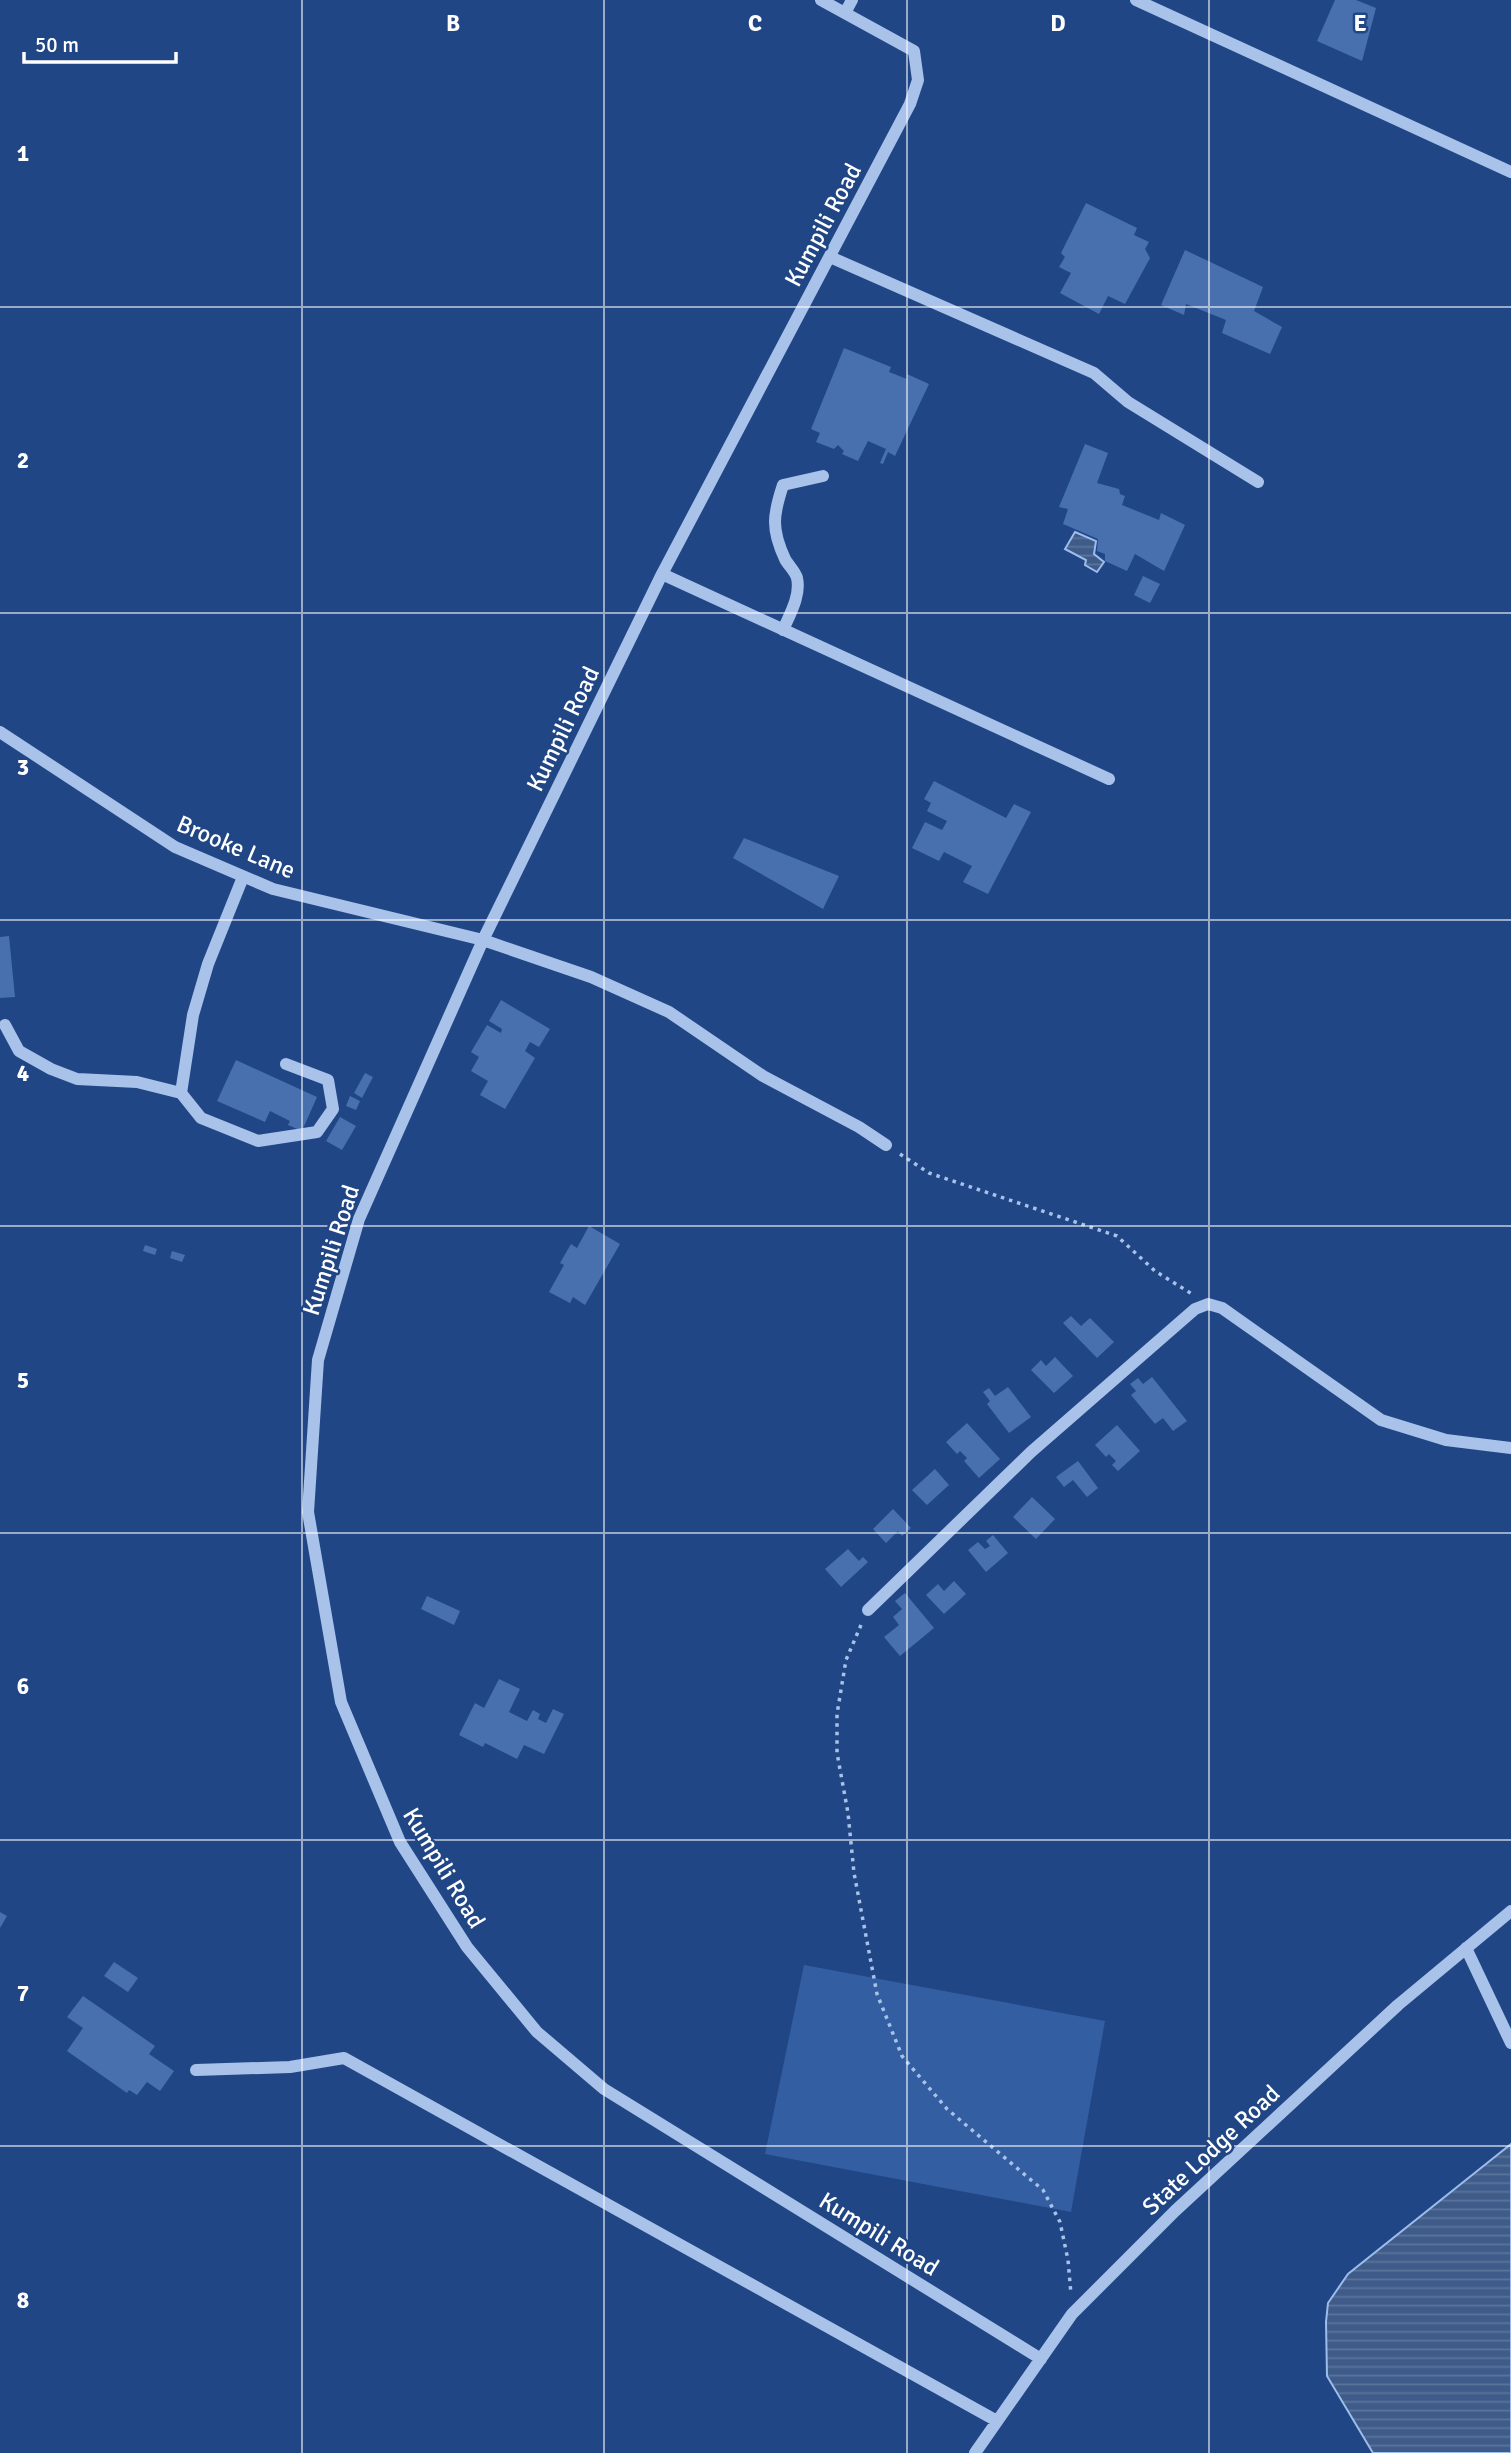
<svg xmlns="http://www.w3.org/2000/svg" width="1511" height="2453" viewBox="0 0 1511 2453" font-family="Signika,sans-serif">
	<defs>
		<pattern id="water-rules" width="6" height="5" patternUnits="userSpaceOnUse" patternTransform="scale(1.75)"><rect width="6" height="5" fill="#3e5b89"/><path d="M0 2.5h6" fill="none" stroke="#5b749b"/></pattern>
	</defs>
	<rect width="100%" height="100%" fill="#204685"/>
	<path fill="#335fa2" d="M804 1965 1105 2021 1071 2212 765 2154Z"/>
	<path fill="url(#water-rules)" stroke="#9cbceb" stroke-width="2" d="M1075 532 1096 541 1094 554 1104 562 1097 572 1085 565 1086 560 1065 549Z
		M1511 2144V2453H1373L1327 2376 1326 2322 1328 2303 1348 2274Z"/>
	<path fill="#4870ae" d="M1335 0H1356L1376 8 1362 61 1317 41Z
		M1086 203 1137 228 1134 235 1149 242 1145 249 1150 258 1125 304 1108 296 1099 314 1060 293 1071 273 1059 267 1065 257 1061 253Z
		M1185 250 1263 287 1254 311 1282 327 1270 354 1222 333 1226 320 1186 304 1184 315 1161 305Z
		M844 348 891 367 889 372 907 379V374L929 384 895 456 888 452 883 464 880 463 886 449 868 441 858 461 842 454 844 451 838 445 834 449 816 442 820 433 811 429Z
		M1085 444 1108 453 1097 483 1119 489 1120 494 1125 496 1122 505 1159 520 1161 513 1185 525 1164 571 1135 554 1127 571 1105 561V554L1097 551 1098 539 1063 524 1068 509 1059 507Z
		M1143 576 1160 584 1150 603 1134 595Z
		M934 781 1006 818 1014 804 1031 812 988 894 963 882 972 866 944 852 939 861 912 848 925 822 942 830 947 821 927 811 931 803 924 799Z
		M744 838 839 876 823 909 733 858Z
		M9 936 15 997 0 998V937Z
		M501 1000 550 1029 539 1047 530 1042 525 1051 535 1058 505 1109 480 1095 488 1081 471 1071 479 1057 471 1052 487 1025 501 1033 502 1029 489 1021Z
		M236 1060 317 1097 302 1131 288 1125 290 1121 270 1111 265 1122 217 1101Z
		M365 1073 373 1077 362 1098 354 1093Z
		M350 1096 360 1101 356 1110 346 1106Z
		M340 1117 356 1126 342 1150 326 1141Z
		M589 1226 620 1244 585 1305 573 1297 570 1303 549 1292 564 1265 560 1263 571 1244 577 1248Z
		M145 1245 157 1249 155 1255 143 1251Z
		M172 1251 185 1255 182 1262 170 1258Z
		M1071 1316 1081 1326 1090 1318 1114 1342 1097 1358 1063 1323Z
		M1055 1357 1073 1376 1054 1393 1031 1370 1041 1360 1046 1366Z
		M1152 1377 1187 1421 1173 1431 1163 1418 1155 1424 1131 1395 1136 1391 1130 1384 1138 1378 1143 1384Z
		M1008 1387 1031 1417 1009 1433 987 1404 990 1401 983 1392 989 1388 995 1396Z
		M967 1423 1000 1459 979 1478 964 1461 967 1458 960 1451 957 1454 946 1442Z
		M1117 1425 1140 1451 1118 1471 1112 1465 1116 1461 1109 1454 1106 1457 1095 1445Z
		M1078 1461 1098 1488 1087 1497 1073 1480 1064 1487 1056 1477Z
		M935 1469 949 1485 927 1505 912 1490Z
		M1032 1497 1055 1519 1036 1539 1013 1517Z
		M893 1509 911 1528 902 1536 898 1531 886 1543 873 1529Z
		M993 1535 1008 1553 986 1572 968 1550 978 1542 985 1549 990 1546 986 1541Z
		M848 1549 859 1561 863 1557 868 1562 841 1587 825 1569Z
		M954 1581 966 1594 944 1614 926 1595 938 1584 944 1591Z
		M905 1593 934 1628 900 1656 884 1637 899 1625 893 1617 902 1609 895 1601Z
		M427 1596 460 1611 454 1625 421 1609Z
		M499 1679 520 1689 509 1712 527 1721 533 1710 540 1714 538 1719 546 1723 553 1709 564 1714 544 1754 524 1745 517 1759 485 1743 483 1747 459 1735 475 1703 484 1708Z
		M0 1912 7 1916 0 1928Z
		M114 1962 138 1978 128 1992 104 1976Z
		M83 1996 155 2046 149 2054 174 2071 160 2091 147 2082 137 2095 129 2090 127 2093 67 2051 83 2028 67 2017Z"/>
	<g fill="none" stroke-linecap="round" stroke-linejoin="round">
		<path stroke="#a8c2ea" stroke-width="3.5" stroke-dasharray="3.5 5" stroke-linecap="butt" d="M900 1154 929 1173 1117 1236 1155 1271 1192 1294
			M861 1625 846 1660 837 1714V1753L848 1813 854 1873 877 1994 902 2056 947 2109 1043 2190 1060 2222 1068 2260 1071 2294"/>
		<path stroke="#a8c2ea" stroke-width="12" d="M821 0 914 51 918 80 910 104 662 574 483 940 359 1219 318 1360 308 1512 341 1702 400 1842 467 1947 537 2032 604 2089 1041 2359
			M1136 0 1511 172
			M845 13 852 0
			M830 257 1094 373 1128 402 1258 482
			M662 574 1109 779
			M783 630C790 614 801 595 797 578 795 571 788 565 785 559 771 529 773 515 783 485L823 476
			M0 732 175 847 273 889 483 940 591 977 669 1012 763 1076 859 1127 886 1145
			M243 877 208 964 193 1015 181 1093 201 1118 258 1141 317 1132 333 1109 328 1080 286 1064
			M5 1025 19 1051 51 1069 77 1079 137 1082 181 1093
			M868 1610 1031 1452 1195 1309 1208 1304 1222 1308 1381 1420 1446 1440 1511 1448
			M1466 1948 1511 2043
			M196 2070 290 2067 344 2058 997 2421
			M975 2453 1072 2314 1175 2211 1398 2005 1511 1911"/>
	</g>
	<path fill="none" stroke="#fff" stroke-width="2" stroke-opacity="0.55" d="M302 0V2453M604 0V2453M907 0V2453M1209 0V2453M0 307H1511M0 613H1511M0 920H1511M0 1226H1511M0 1533H1511M0 1840H1511M0 2146H1511"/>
	<g text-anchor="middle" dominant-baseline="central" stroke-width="5" stroke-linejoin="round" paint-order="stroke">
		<g font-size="24" fill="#fff" stroke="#204685">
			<text transform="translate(823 225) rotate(-62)">Kumpili Road</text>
			<text transform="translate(563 729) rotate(-64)">Kumpili Road</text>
			<text transform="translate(236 847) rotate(23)">Brooke Lane</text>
			<text transform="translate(331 1250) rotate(-72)">Kumpili Road</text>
			<text transform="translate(444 1868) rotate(59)">Kumpili Road</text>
			<text transform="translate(1211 2150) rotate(-43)">State Lodge Road</text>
			<text transform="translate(879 2234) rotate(32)">Kumpili Road</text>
		</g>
	</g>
	<g font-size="23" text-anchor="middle" font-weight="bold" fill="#fff" stroke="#204685" stroke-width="5" stroke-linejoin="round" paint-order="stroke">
		<text x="453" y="31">B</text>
		<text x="755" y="31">C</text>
		<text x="1058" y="31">D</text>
		<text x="1360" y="31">E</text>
		<text x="23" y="161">1</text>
		<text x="23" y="468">2</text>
		<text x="23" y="775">3</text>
		<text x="23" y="1081">4</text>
		<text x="23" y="1388">5</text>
		<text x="23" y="1694">6</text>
		<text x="23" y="2001">7</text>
		<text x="23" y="2308">8</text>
	</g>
	<path d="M24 52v10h152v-10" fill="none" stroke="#ffffff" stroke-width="3.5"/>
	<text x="35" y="52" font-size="21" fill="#ffffff" stroke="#204685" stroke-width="5" paint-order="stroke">50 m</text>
</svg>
